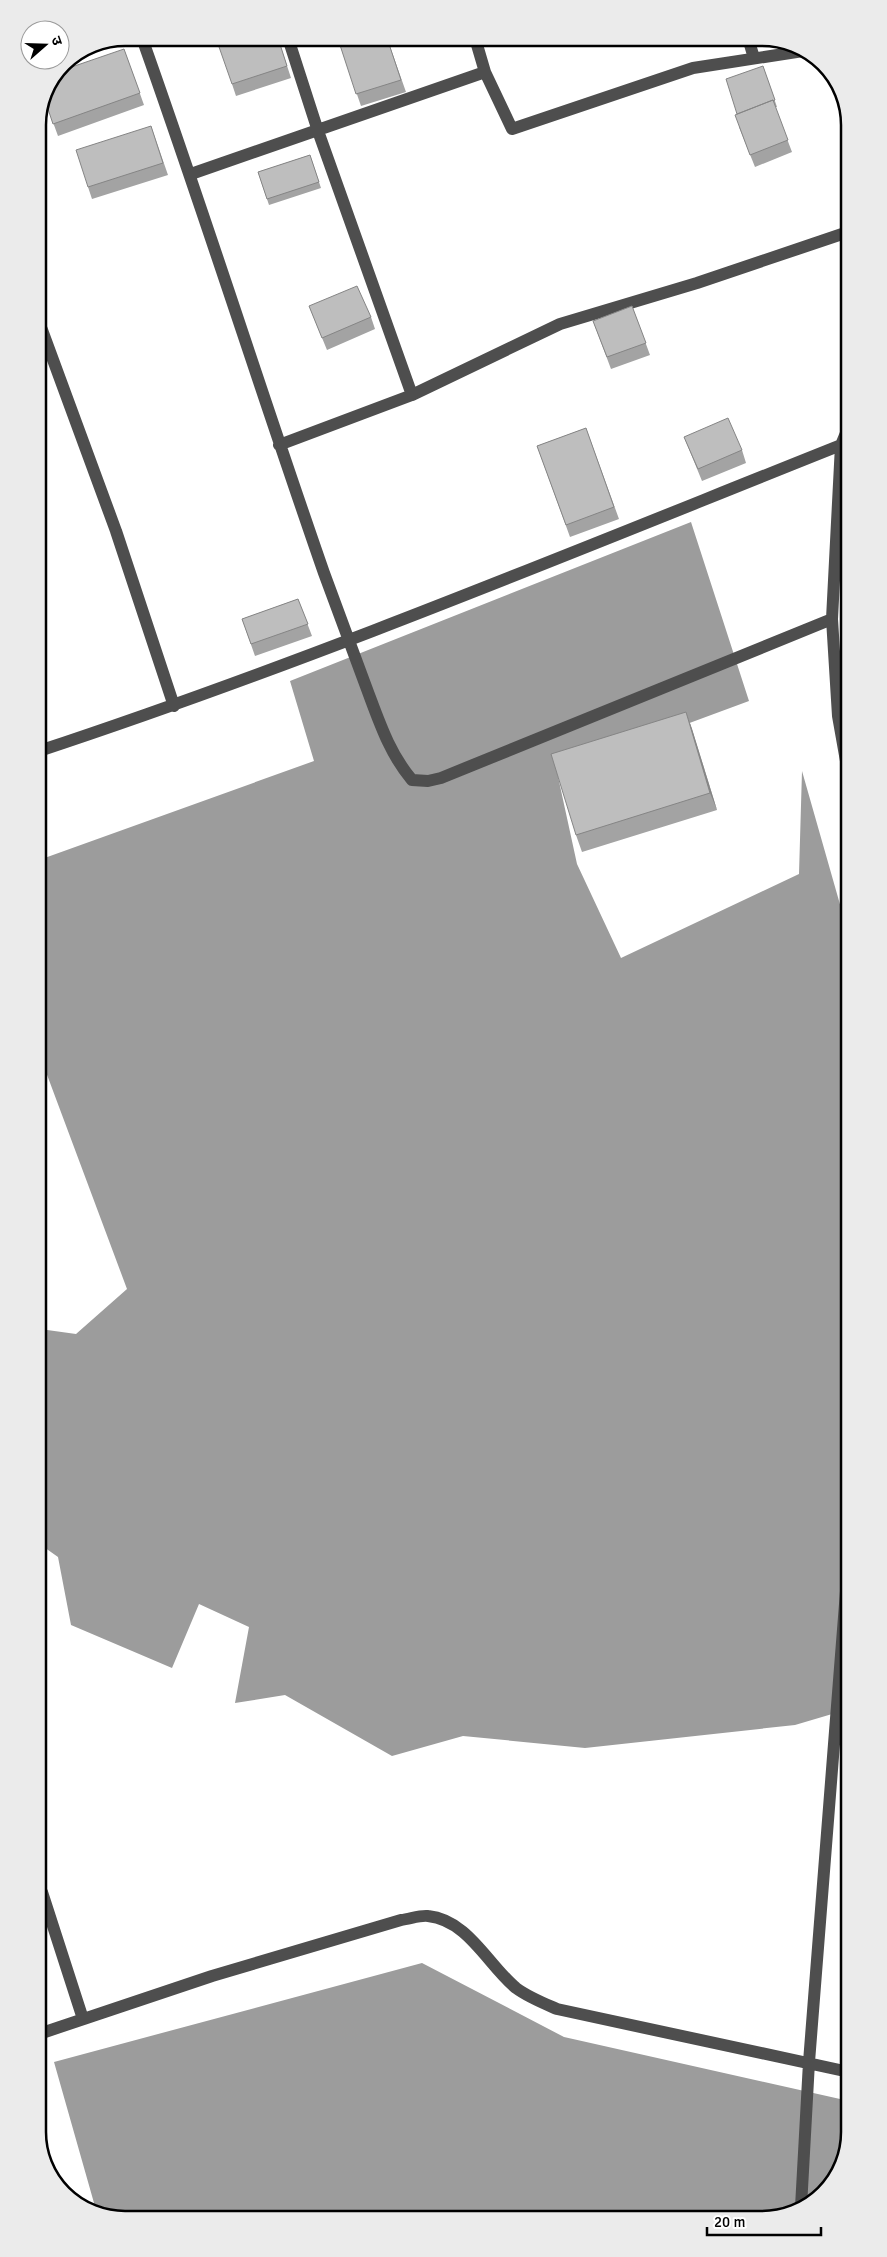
<svg xmlns="http://www.w3.org/2000/svg" width="887" height="2257" viewBox="0 0 887 2257" font-family="Signika,'Noto Sans Devanagari',sans-serif">
	<rect width="100%" height="100%" fill="#fff"/>
	<path fill="#9c9c9c" d="M691 522 749 701 557 772 577 864 621 958 799 874 802 771 847 929 849 1709 795 1725 585 1748 463 1736 392 1756 285 1695 235 1703 249 1627 199 1604 172 1668 71 1625 58 1557 41 1545 40 1329 76 1334 127 1289 40 1056 39 860 314 761 290 681Z
		M422 1963 564 2037 849 2101V2132L831 2185 789 2215 120 2219 96 2210 54 2062Z"/>
	<g fill="none" stroke-linecap="round" stroke-linejoin="round">
		<path stroke="#4e4e4e" stroke-width="12" d="M142 38C205 215 262 395 324 573 339 613 353 652 368 692 380 724 390 754 412 780L428 781 441 778 832 619
			M288 38 318 131 412 395
			M475 38 485 72
			M748 38 754 58
			M191 174 485 72 512 129 693 68 803 51
			M38 319 116 531 174 706
			M846 433 841 445 832 619 838 716 846 761
			M279 445 412 395 560 324 697 283 845 233
			M39 751C311 661 575 551 841 445
			M42 1892 83 2019
			M42 2033 212 1976 401 1920C410 1919 420 1915 428 1916 468 1920 488 1965 516 1988 528 1997 543 2003 557 2009L849 2072
			M801 2207 809 2062 848 1566"/>
	</g>
	<path fill="#a3a3a3" d="M238 38H278L291 78 236 96 232 84Z
		M387 38 406 92 361 106 339 42Z
		M124 49 144 105 58 136 46 103Z
		M763 66 777 107H775L792 152 755 167 739 127Z
		M151 126 168 175 92 199 88 187Z
		M310 155 321 188 269 205 258 172Z
		M309 306 371 317 375 329 327 350Z
		M632 306 650 355 611 369 593 321Z
		M586 428 619 519 570 537 537 446Z
		M684 437 742 450 746 463 702 481Z
		M298 599 312 636 255 656 242 619Z
		M686 712 692 729 717 810 582 852 576 835Z"/>
	<path fill="#858585" d="M686 712 692 729 717 810 710 793Z"/>
	<path fill="#bebebe" stroke="#858585" d="M238 38H278L287 66 232 84 218 44Z
		M353 38H387L401 80 356 94 339 42Z
		M124 49 140 93 53 124 46 103 60 71Z
		M763 66 775 100 773 101V100L737 114 726 79Z
		M773 100 788 140 750 155 735 115Z
		M151 126 163 163 88 187 76 150Z
		M310 155 319 182 267 199 258 172Z
		M357 286 371 317 322 338 309 306Z
		M632 306 646 343 607 357 593 321Z
		M728 418 742 450 698 469 684 437Z
		M586 428 614 507 566 525 537 446Z
		M298 599 308 624 251 644 242 619Z
		M686 712 710 793 576 835 551 754Z"/>
	<path d="M0 0H887V2257H0ZM125 46H762A79 79 0 0 1 841 125V2132A79 79 0 0 1 762 2211H125A79 79 0 0 1 46 2132V125A79 79 0 0 1 125 46Z" fill="#ebebeb" fill-rule="evenodd"/>
	<path fill="none" stroke="#000" stroke-width="2.5" d="M125 46H762A79 79 0 0 1 841 125V2132A79 79 0 0 1 762 2211H125A79 79 0 0 1 46 2132V125A79 79 0 0 1 125 46Z"/>
	<g transform="translate(45 45) rotate(70)"><circle r="24" fill="#ffffff" stroke="#999999"/>
	<path d="M0-4L9 19L0 12L-9 19Z" fill="#000000"/>
	<text y="-8" font-size="14" font-weight="bold" text-anchor="middle" fill="#000000">उ</text>
	</g>
	<path d="M707 2227v8h114v-8" fill="none" stroke="#000000" stroke-width="2.5"/>
	<text x="714" y="2227" font-size="15" fill="#000000" stroke="#ffffff" stroke-width="4" paint-order="stroke">20 m</text>
</svg>
